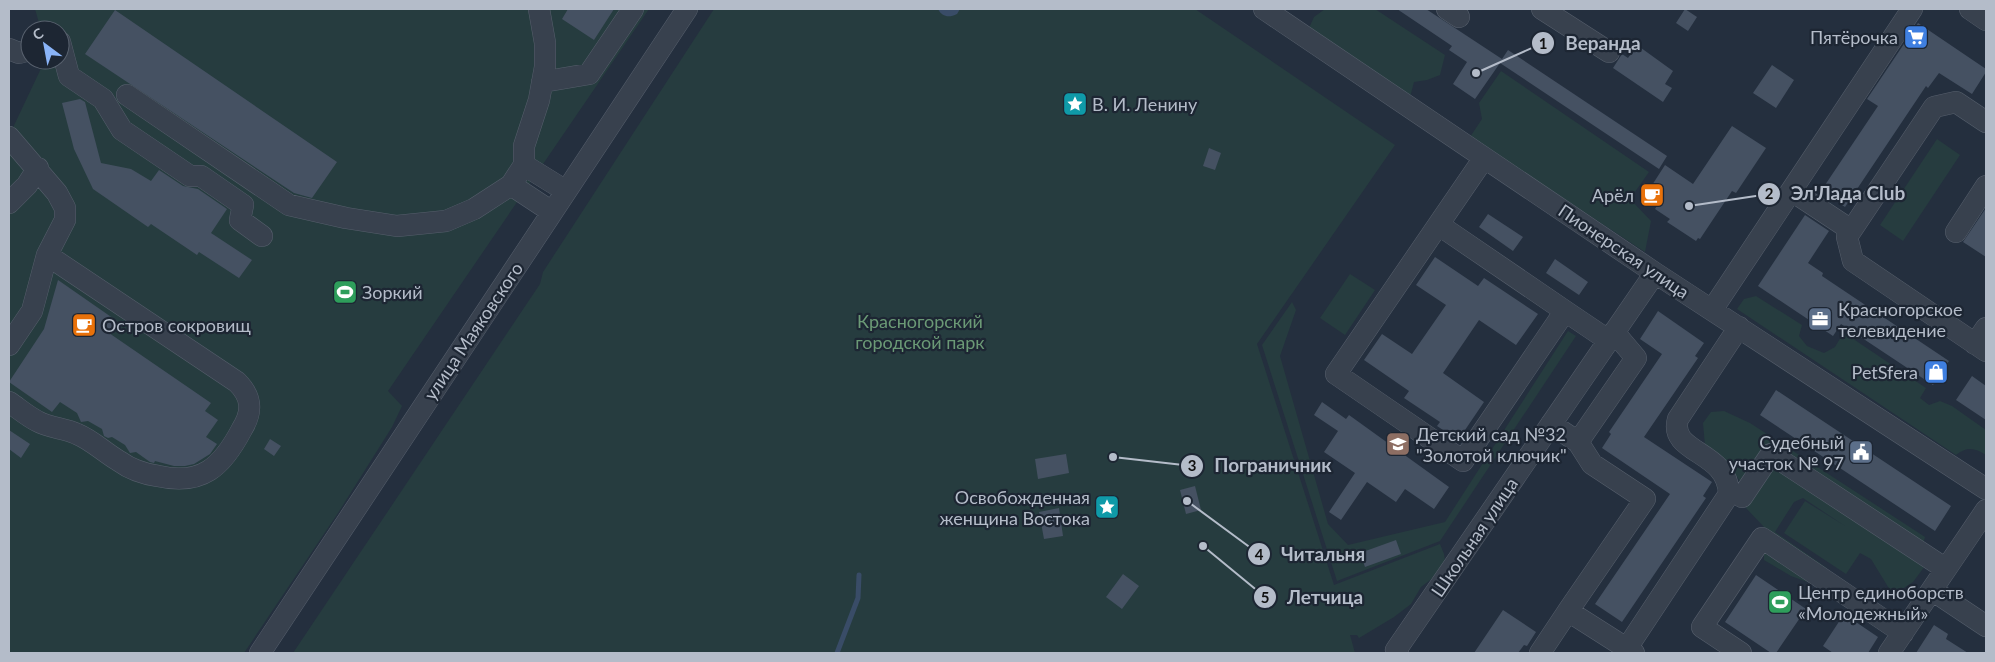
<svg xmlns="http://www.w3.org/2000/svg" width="1995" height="662" viewBox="0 0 1995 662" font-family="Lato,sans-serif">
	<rect width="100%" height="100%" fill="#242f3e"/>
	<path fill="#263c3f" d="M35 9H649L388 391 402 406 392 427 338 513 244 653H9V136L45 60H60V30H41Z
		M714 9H1195L1395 145 1257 344 1334 585 1440 544 1444 554 1446 568 1421 587 1411 604 1394 617 1359 638 1357 635H1350L1355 653H293L540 284 543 272Z
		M1325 9H1375L1445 55 1440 75 1427 80 1414 82 1410 97 1309 28 1314 17Z
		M1501 71 1649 172 1630 199 1651 221 1645 252 1470 137 1482 119 1479 103Z
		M1937 139 1960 155 1903 241 1880 225Z
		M1350 274 1375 290 1345 335 1320 318Z
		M1756 296 1802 325 1799 336 1807 346 1824 353 1835 347 1841 337 1846 334 1926 388 1920 398 1929 405 1940 401 1952 406 1986 430V455C1975 448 1967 446 1956 455L1737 309 1744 299Z
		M1292 302 1296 310 1280 356 1328 524 1348 545 1445 522 1568 331 1576 336 1440 541 1337 581 1262 345Z
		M1724 411 1750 423 1925 537 1918 563 1925 566 1913 582 1893 595 1871 559 1860 553 1846 574 1784 533 1805 501 1845 526 1803 498 1794 502 1775 532 1827 568 1810 583 1791 576 1764 560V527L1746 508 1742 484 1733 471 1705 446 1703 423 1711 412Z"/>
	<path fill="#394c67" d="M938 9H960L957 14C949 18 942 17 938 9Z"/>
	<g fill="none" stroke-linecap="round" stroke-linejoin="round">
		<path stroke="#394c67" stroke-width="5" d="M837 653 858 598 859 575"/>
	</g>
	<path fill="#455162" d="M568 9H614L594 40 562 19Z
		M1397 9H1426L1502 59 1508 50 1667 156 1659 169 1500 63 1475 99 1453 84 1467 62 1449 50 1452 46Z
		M1685 9 1697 17 1688 31 1676 23Z
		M115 10 337 162 312 198 294 193 85 54Z
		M1918 23 1986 69V72L1972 94 1939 73 1928 88 1926 86 1845 207 1821 191 1878 106 1867 99Z
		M1637 45 1673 71 1665 84 1672 88 1663 102 1613 68 1622 54 1628 58Z
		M1772 65 1794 80 1776 108 1753 93Z
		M80 99 85 102 101 163 131 169 151 181 159 170 183 186 198 189 227 209 211 233 252 260 239 278 199 252 197 255 151 224 148 227 93 189 74 149 62 103Z
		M1732 126 1766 148 1736 193 1732 191 1700 239 1698 238 1696 241 1667 222 1670 219 1655 209 1658 204 1645 196 1665 165 1693 184Z
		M1209 148 1221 153 1215 170 1203 166Z
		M1986 208V257L1963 242Z
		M1488 214 1523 237 1513 251 1479 227Z
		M1805 215 1829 231 1808 263 1823 273 1822 276 1949 361 1933 385 1841 324 1833 336 1758 286Z
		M1435 257 1478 286 1484 278 1538 314 1516 345 1479 320 1443 373 1484 402 1465 430 1468 431 1461 442 1437 426 1440 422 1404 398 1409 391 1364 360 1382 334 1412 354 1446 305 1416 285Z
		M1555 259 1588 282 1579 295 1546 273Z
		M58 280 117 321 109 333 211 403 205 411 218 420 206 437 217 444 210 454 194 464 185 466H174L155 461 154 463 150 462 136 452 130 453 125 445 112 437 108 438 104 436 102 429 88 421 81 422 77 413 60 402 52 412 9 382 44 329Z
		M1658 311 1704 343 1695 356 1698 358 1644 437 1712 482 1703 496 1706 498 1622 622 1595 604 1670 494 1602 448 1611 434 1609 432 1662 354 1640 339Z
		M1972 376 1986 386V420L1956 400Z
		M1776 390 1951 506 1935 531 1760 415Z
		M1322 402 1346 419 1349 415 1449 487 1434 509 1405 489 1396 502 1367 482 1341 520 1329 512 1355 473 1324 452 1338 431 1314 415Z
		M9 430 30 444 21 458 9 449Z
		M270 439 281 446 274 456 264 449Z
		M1066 454 1069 473 1038 479 1035 459Z
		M1195 486 1201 510 1186 514 1180 490Z
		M1059 508 1063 536 1044 539 1039 512Z
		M1396 540 1401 554 1365 567 1360 553Z
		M1123 574 1139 586 1122 609 1106 597Z
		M1756 575 1806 609 1776 653H1771L1725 622Z
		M1503 610 1536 632 1527 646 1524 645 1518 653H1474Z
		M1844 614 1878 637 1868 653H1833L1823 646Z
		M1934 625 1948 634 1946 639 1968 653H1916Z"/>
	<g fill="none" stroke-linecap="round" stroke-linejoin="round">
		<defs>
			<path id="minor" d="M1264 9 1655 273 1986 489
				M1447 9 1459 17
				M1542 9 1609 52
				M1970 9 1986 20
				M60 42 69 76 103 99 122 130 190 176H201L243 205 240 220 262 236
				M9 49 19 53 30 50
				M542 82 589 74 633 9
				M127 95 289 205 346 218 397 226 446 221 474 209 511 185 524 165V146L539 100 545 67V43L539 9
				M1986 122 1956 102 1934 107 1847 237 1853 261 1986 351
				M9 137 57 193 65 208V220L47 255 32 311 9 345
				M524 165 566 191
				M511 185 552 212
				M1792 191 1851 230
				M9 203 27 185 38 168
				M1439 225 1565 311 1463 461 1336 374C1386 302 1435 230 1484 158
				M1956 232 1986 186
				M1712 310 1912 9
				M1565 311 1608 340
				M1975 344 1986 328
				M9 402C18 408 27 416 37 421 49 428 65 428 77 434 92 440 105 453 119 461 130 469 144 474 158 476 202 486 222 467 242 429 253 411 252 397 237 382L47 255
				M1551 424 1578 442 1592 464 1645 499 1568 611 1634 653
				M1578 442 1636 358 1614 332
				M1742 497 1771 454 1946 569
				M1932 590 1986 626
				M1627 648 1729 494C1728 450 1668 454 1678 419L1739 327
				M260 653 687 9
				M1398 653 1396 650 1655 273
				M1540 653 1568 611
				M1741 653 1702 627 1762 538 1903 633
				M1889 653 1986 510"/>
		</defs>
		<use href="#minor" stroke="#565f6c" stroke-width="22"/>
		<use href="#minor" stroke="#38414e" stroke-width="21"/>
	</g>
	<defs>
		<symbol id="supermarket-square" viewBox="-11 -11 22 22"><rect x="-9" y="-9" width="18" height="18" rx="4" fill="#3f7fe0" stroke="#1d2633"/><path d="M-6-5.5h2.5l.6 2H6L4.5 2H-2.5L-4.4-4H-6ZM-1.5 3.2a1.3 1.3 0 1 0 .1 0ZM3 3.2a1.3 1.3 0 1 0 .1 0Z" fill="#fff"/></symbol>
		<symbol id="sight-square" viewBox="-11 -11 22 22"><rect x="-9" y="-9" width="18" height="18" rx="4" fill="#0f9aa8" stroke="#1d2633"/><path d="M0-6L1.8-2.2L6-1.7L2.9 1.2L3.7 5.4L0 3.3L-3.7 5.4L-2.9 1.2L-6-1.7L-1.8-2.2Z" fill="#fff"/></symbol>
		<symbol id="cafe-square" viewBox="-11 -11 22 22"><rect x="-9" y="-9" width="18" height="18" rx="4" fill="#e8710a" stroke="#1d2633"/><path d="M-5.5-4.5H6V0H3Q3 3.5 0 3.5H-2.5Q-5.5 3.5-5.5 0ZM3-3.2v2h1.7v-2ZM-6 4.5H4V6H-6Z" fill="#fff"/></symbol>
		<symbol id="stadium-square" viewBox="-11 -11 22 22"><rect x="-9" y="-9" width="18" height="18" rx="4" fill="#2e9e5b" stroke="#1d2633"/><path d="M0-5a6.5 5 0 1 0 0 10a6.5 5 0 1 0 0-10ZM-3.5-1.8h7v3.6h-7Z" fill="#fff"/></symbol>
		<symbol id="office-square" viewBox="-11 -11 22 22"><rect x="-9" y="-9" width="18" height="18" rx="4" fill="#5c6f8a" stroke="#1d2633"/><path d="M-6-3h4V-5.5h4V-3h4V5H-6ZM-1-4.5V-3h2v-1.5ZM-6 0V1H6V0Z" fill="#fff"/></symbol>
		<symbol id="shop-square" viewBox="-11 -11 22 22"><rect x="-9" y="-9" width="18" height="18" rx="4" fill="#3f7fe0" stroke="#1d2633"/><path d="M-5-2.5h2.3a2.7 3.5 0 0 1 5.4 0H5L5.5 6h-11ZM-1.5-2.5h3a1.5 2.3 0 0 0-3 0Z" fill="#fff"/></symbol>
		<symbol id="school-square" viewBox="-11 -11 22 22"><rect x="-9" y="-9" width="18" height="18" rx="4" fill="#8d6e63" stroke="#1d2633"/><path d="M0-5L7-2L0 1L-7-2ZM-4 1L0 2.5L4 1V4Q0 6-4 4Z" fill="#fff"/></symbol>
		<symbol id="civic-square" viewBox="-11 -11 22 22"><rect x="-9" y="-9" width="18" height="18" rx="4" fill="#5c6f8a" stroke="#1d2633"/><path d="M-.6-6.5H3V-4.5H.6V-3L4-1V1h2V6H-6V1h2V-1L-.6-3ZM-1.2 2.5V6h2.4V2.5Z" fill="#fff"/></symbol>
	</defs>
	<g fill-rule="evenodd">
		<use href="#supermarket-square" x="1902" y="23" width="28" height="28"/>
		<use href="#sight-square" x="1061" y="90" width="28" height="28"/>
		<use href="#cafe-square" x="1638" y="181" width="28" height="28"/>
		<use href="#stadium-square" x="331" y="278" width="28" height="28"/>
		<use href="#office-square" x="1806" y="305" width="28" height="28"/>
		<use href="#cafe-square" x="70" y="311" width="28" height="28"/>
		<use href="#shop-square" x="1922" y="358" width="28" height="28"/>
		<use href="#school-square" x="1384" y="430" width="28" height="28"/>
		<use href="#civic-square" x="1847" y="438" width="28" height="28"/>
		<use href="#sight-square" x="1093" y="493" width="28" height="28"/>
		<use href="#stadium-square" x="1766" y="588" width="28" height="28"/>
	</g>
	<g text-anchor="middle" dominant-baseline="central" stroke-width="4.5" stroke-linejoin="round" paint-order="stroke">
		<g font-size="18" fill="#b4bcc9" stroke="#1d2633" text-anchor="start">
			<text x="1898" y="37" text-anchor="end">Пятёрочка</text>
			<text x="1092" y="104">В. И. Ленину</text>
			<text x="1634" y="195" text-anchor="end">Арёл</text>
			<text x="362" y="292">Зоркий</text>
			<text x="1838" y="309">Красногорское<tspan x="1838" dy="21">телевидение</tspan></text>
			<text x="102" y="325">Остров сокровищ</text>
			<text x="1918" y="372" text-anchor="end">PetSfera</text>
			<text x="1416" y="434">Детский сад №32<tspan x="1416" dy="21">"Золотой ключик"</tspan></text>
			<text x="1844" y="442" text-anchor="end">Судебный<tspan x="1844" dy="21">участок № 97</tspan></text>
			<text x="1090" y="497" text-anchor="end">Освобожденная<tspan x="1090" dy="21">женщина Востока</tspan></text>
			<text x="1798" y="592">Центр единоборств<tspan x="1798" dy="21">«Молодежный»</tspan></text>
		</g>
		<g font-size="18" fill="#b4bcc9" stroke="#1d2633">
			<text transform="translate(1624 251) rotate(34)">Пионерская улица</text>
			<text transform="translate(473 331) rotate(-56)">улица Маяковского</text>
			<text transform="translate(1474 537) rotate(-56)">Школьная улица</text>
		</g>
		<g font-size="18" fill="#6b9a76" stroke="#1d2633">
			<text x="920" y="321">Красногорский<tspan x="920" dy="21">городской парк</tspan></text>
		</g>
	</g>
	<path fill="none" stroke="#b4bcc9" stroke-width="2" d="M1476 73L1543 43M1689 206L1769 194M1113 457L1192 466M1187 501L1259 554M1203 546L1265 597"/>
	<g fill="#b4bcc9" stroke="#1d2633" stroke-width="2">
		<circle cx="1476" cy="73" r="5"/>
		<circle cx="1689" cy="206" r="5"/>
		<circle cx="1113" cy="457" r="5"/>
		<circle cx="1187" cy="501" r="5"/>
		<circle cx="1203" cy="546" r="5"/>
		<circle cx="1543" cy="43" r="12"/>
		<circle cx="1769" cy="194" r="12"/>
		<circle cx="1192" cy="466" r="12"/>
		<circle cx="1259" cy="554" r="12"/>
		<circle cx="1265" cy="597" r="12"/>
	</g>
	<g font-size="15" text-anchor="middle" font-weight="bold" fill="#111">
		<text x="1543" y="49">1</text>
		<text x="1769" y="199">2</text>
		<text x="1192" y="471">3</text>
		<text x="1259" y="560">4</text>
		<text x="1265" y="603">5</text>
	</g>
	<g font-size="19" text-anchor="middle" font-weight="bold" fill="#b4bcc9" stroke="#1d2633" stroke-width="4.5" stroke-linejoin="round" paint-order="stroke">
		<text x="1603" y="50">Веранда</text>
		<text x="1848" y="200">Эл'Лада Club</text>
		<text x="1273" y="472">Пограничник</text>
		<text x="1323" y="561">Читальня</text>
		<text x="1325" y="604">Летчица</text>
	</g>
	<rect width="1995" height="662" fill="none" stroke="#b4bcc9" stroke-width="20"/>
	<g transform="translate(45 45) rotate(328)"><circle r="24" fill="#1d2633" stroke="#59626f"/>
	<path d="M0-4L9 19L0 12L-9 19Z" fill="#8ab4f8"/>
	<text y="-8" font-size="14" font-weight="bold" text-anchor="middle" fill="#b4bcc9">С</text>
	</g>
</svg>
